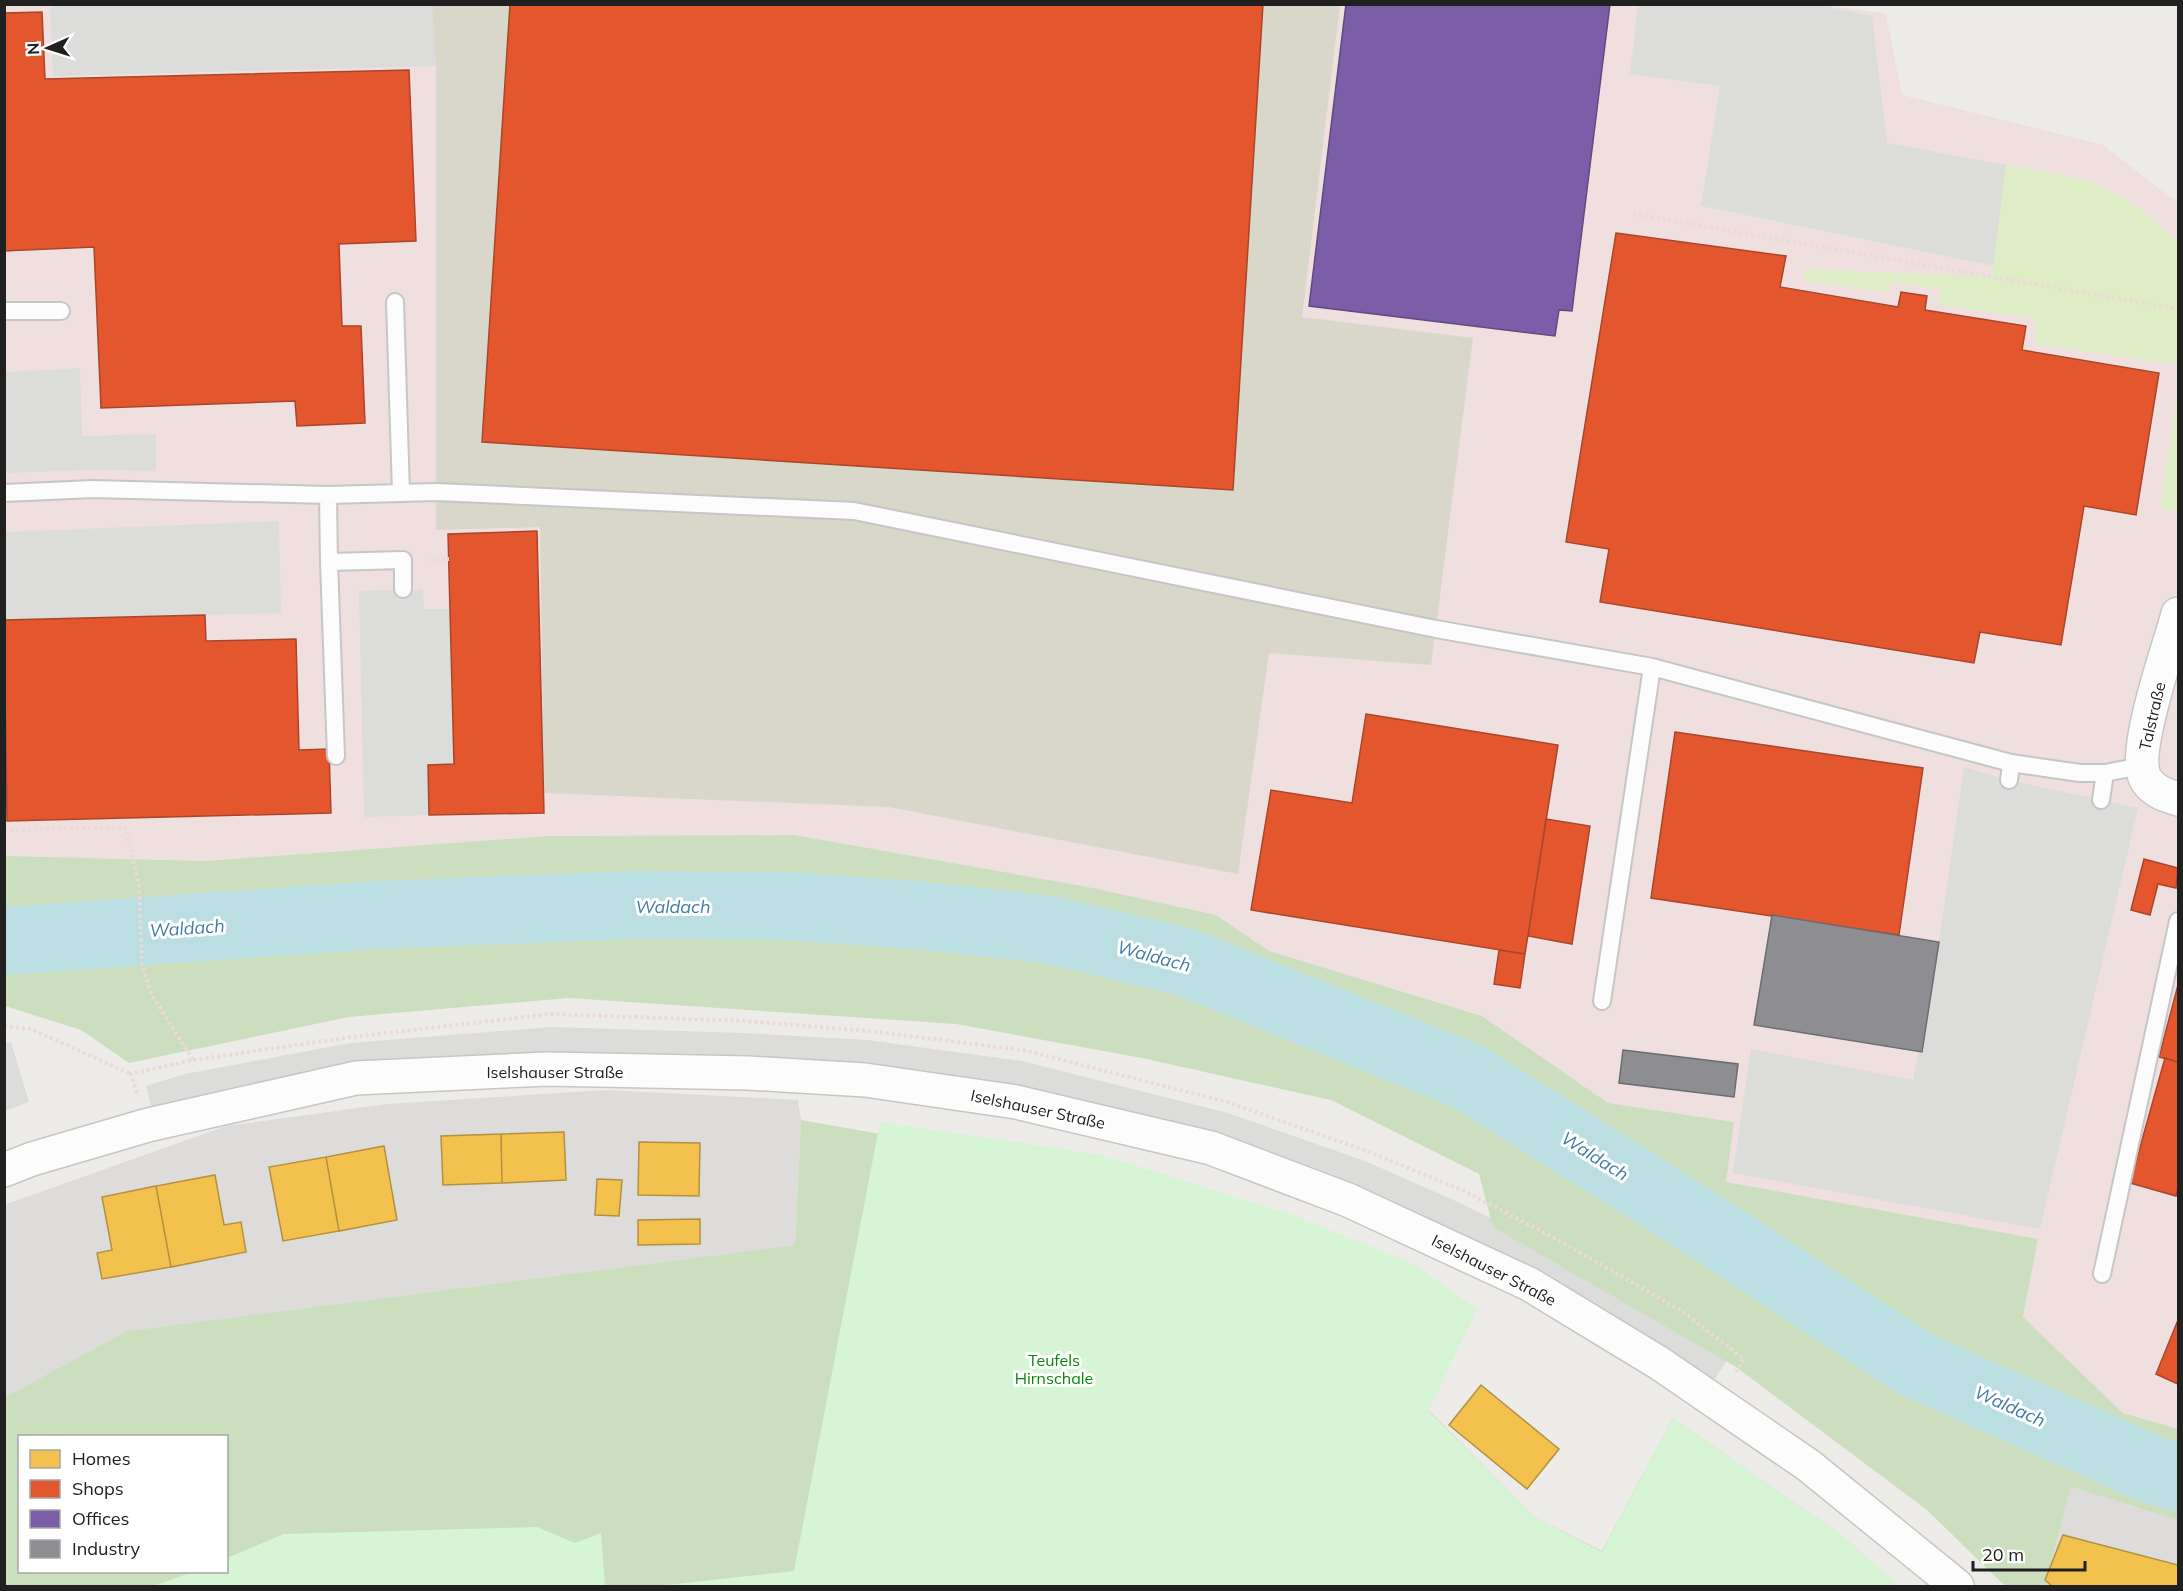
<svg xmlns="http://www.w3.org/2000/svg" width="2183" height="1591" viewBox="0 0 2183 1591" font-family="Mulish,sans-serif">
	<rect width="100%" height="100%" fill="#eeece9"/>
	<path fill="#dddcda" d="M607 1090 798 1100 801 1120 795 1245 127 1331 5 1397 4 1205 226 1126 387 1104Z
		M2071 1487 2178 1520V1586H2045Z"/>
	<path fill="#f0dfdf" d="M5 5H1828L1886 14 1902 95 2103 145 2178 203V1429L2123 1413 2023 1317 2038 1239 1725 1182 1734 1122 1608 1103 1482 1016 1269 951 1216 915 1088 887 794 835 548 836 205 861 5 856Z"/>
	<path fill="#dcdcda" d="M1814 4 1872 16 1887 143 2006 165 1995 266 1701 206 1720 86 1630 74 1638 5Z
		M50 5H432L436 66 53 76Z
		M80 368 82 436 156 434V471L92 470 5 473V372Z
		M279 521 281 613 5 620V532Z
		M423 589 424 609H450L454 764 428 765 429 815 364 817 359 591Z
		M1964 767 2009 780 2138 808 2040 1229 1733 1173 1751 1049 1913 1080 1939 942Z
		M550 1027 745 1033 867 1040 1022 1061 1228 1113 1365 1161 1458 1202 1547 1246 1729 1358 1712 1383 1214 1137 549 1055 153 1114 146 1086 185 1074 351 1043Z
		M11 1042 29 1102 5 1111V1043Z"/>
	<path fill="#d8d7ca" d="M432 5H1340L1302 317 1473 338 1431 665 1269 653 1238 874 889 807 544 793 540 527 436 530V66Z"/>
	<path fill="#deedc6" d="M2006 165C2036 170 2067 174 2096 184 2128 195 2155 221 2178 243V365L2036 344V318L1940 305 1939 290 1893 281 1887 292 1804 281V269L1992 276Z
		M2178 388V512L2161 508Z"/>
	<path fill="#cbdebd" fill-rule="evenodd" d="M794 835 1088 887 1216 915 1269 951 1482 1016 1608 1103 1734 1122 1726 1182 2038 1239 2023 1317 2123 1413 2178 1429V1520L2071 1487 2045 1586H2005L1927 1510 1736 1367 1493 1227 1479 1174 1331 1100 1142 1058 956 1024 569 998 349 1017 129 1063 81 1030 5 1006V856L205 861 548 836Z
		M801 1120 1057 1165 1477 1309 1428 1410 1536 1518 1602 1551 1673 1418 1841 1535 1899 1586H5V1397L127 1331 795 1245ZM20 1436H226V1572H20Z"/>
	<path fill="#d6f5d4" d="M880 1122 1102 1155 1296 1216 1414 1264 1477 1309 1428 1411 1536 1518 1602 1552 1673 1418 1841 1535 1900 1586H658L794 1571Z
		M537 1527 575 1543 601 1533 605 1586H154L192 1572H226L227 1558 284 1534Z"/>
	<path fill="#f2c14e" stroke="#b39140" stroke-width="1.5" d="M564 1132 566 1180 502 1183 501 1134Z
		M501 1134 502 1183 443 1185 441 1136Z
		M639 1142 700 1143 699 1196 638 1195Z
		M384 1146 397 1220 339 1231 326 1157Z
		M326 1157 339 1231 283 1241 269 1167Z
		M215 1175 224 1225 241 1222 246 1252 171 1267 156 1186Z
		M597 1179 622 1180 619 1216 595 1215Z
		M156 1186 171 1267 102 1279 97 1253 112 1250 102 1197Z
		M700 1219V1244L638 1245V1220Z
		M1481 1385 1559 1449 1527 1489 1449 1425Z
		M2063 1535 2178 1565V1586H2052L2045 1580Z"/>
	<path fill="#e4572e" stroke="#a9462a" stroke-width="1.5" d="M510 4H1263L1233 490 482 442Z
		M42 12 45 79 409 70 416 241 339 244 342 326H361L365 423 297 426 295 401 101 408 94 247 4 251V13Z
		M1616 233 1786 256 1780 287 1898 307 1901 292 1927 296 1925 310 2026 326 2022 350 2159 373 2136 515 2084 506 2061 645 1980 632 1974 663 1600 602 1609 549 1566 542Z
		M537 531 544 813 429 815 428 765 454 764 448 534Z
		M205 615 206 641 296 639 299 750 329 749 331 813 7 821 4 620Z
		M1366 714 1558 745 1525 954 1251 910 1271 790 1352 803Z
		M1675 732 1923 768 1899 935 1651 898Z
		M1546 819 1590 826 1572 944 1528 936Z
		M2144 859 2178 868 2176 888 2158 884 2150 915 2131 910Z
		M1499 950 1525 954 1520 988 1494 984Z
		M2178 985V1062L2159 1057Z
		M2165 1058 2178 1062V1188L2176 1196 2130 1183Z
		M2178 1320V1384L2156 1374Z"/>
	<path fill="#7b5ea7" stroke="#604b7e" stroke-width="1.5" d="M1346 4H1610L1572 311 1559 310 1555 336 1309 306Z"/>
	<path fill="#8d8d92" stroke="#6c6c70" stroke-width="1.5" d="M1772 915 1939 942 1922 1052 1754 1025Z
		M1623 1050 1738 1064 1734 1097 1619 1083Z"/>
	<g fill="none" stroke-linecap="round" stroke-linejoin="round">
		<path stroke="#bbdee3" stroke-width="68" d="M4 941 376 915 634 905 786 906 916 915 1051 930 1185 962 1467 1076 1710 1229 1915 1364 2151 1469 2178 1477"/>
		<defs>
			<path id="lane" d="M395 302 401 493
				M4 311H61
				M4 493 93 489 328 495 436 492 854 511 1436 629 1652 667 2011 763 2080 773H2105L2141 766
				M328 495 329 562 403 560V589
				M329 562 336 756
				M2009 780 2011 763
				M2101 800 2105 773
				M1602 1001 1652 667
				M2102 1274 2178 921"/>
			<path id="street" d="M2178 614C2170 645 2129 757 2147 781 2155 792 2166 795 2178 799
				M4 1170 32 1159 148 1125 356 1078 547 1069 748 1073 865 1080 1016 1102 1211 1148 1348 1200 1529 1284 1659 1363 1808 1465 1957 1586"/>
		</defs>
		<use href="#lane" stroke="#c7c6c5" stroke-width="20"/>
		<use href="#street" stroke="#c7c6c5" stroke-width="36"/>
		<path stroke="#ecdad9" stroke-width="4" stroke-dasharray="3 3" stroke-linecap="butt" d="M1633 214 2178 309
			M430 560 449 559
			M4 830 125 827 139 885 142 965 152 995 193 1060
			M4 1026 31 1029 131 1074
			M137 1093 131 1074 193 1060 352 1037 551 1014 746 1021 869 1031 1023 1050 1227 1102 1367 1151 1464 1191 1551 1236 1682 1311 1744 1359 1736 1372"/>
		<use href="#lane" stroke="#fcfcfc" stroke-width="16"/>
		<use href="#street" stroke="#fcfcfc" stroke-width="33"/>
	</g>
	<g text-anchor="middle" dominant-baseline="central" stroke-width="6" stroke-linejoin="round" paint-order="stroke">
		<g font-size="16" fill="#202020" stroke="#fff">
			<text transform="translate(2152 716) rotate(-77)">Talstraße</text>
			<text x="555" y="1072">Iselshauser Straße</text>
			<text transform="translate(1038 1109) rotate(12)">Iselshauser Straße</text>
			<text transform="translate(1494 1270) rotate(27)">Iselshauser Straße</text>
		</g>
		<g font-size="16" fill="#078607" stroke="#fff">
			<text x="1054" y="1360">Teufels<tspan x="1054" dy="18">Hirnschale</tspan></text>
		</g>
		<g font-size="18" font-style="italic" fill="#427ba5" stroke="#fff">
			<text x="673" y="906">Waldach</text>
			<text transform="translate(187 928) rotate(-4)">Waldach</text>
			<text transform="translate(1154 956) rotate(15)">Waldach</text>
			<text transform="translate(1595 1156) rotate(32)">Waldach</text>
			<text transform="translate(2010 1406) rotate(24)">Waldach</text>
		</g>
	</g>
	<rect width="2183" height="1591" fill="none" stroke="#202020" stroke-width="12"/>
	<rect x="18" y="1435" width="210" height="138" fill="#ffffff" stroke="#a6a6a6" stroke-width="1.5"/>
	<rect x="30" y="1450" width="30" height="18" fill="#f2c14e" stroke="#a6a6a6" stroke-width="1.5"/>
	<text x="72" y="1465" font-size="18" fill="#202020">Homes</text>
	<rect x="30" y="1480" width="30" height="18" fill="#e4572e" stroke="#a6a6a6" stroke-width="1.5"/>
	<text x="72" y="1495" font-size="18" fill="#202020">Shops</text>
	<rect x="30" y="1510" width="30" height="18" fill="#7b5ea7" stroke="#a6a6a6" stroke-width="1.5"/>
	<text x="72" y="1525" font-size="18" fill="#202020">Offices</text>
	<rect x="30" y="1540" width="30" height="18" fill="#8d8d92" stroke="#a6a6a6" stroke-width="1.5"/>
	<text x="72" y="1555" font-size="18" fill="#202020">Industry</text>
	<g transform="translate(48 48) rotate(267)" stroke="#ffffff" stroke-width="4.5" paint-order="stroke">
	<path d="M0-4.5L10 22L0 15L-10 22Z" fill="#202020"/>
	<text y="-9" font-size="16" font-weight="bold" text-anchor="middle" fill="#202020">N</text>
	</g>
	<path d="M1973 1561v9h112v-9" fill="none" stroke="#202020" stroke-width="3"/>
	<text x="1982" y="1561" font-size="18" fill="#202020" stroke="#ffffff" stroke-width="4.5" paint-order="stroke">20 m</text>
</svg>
